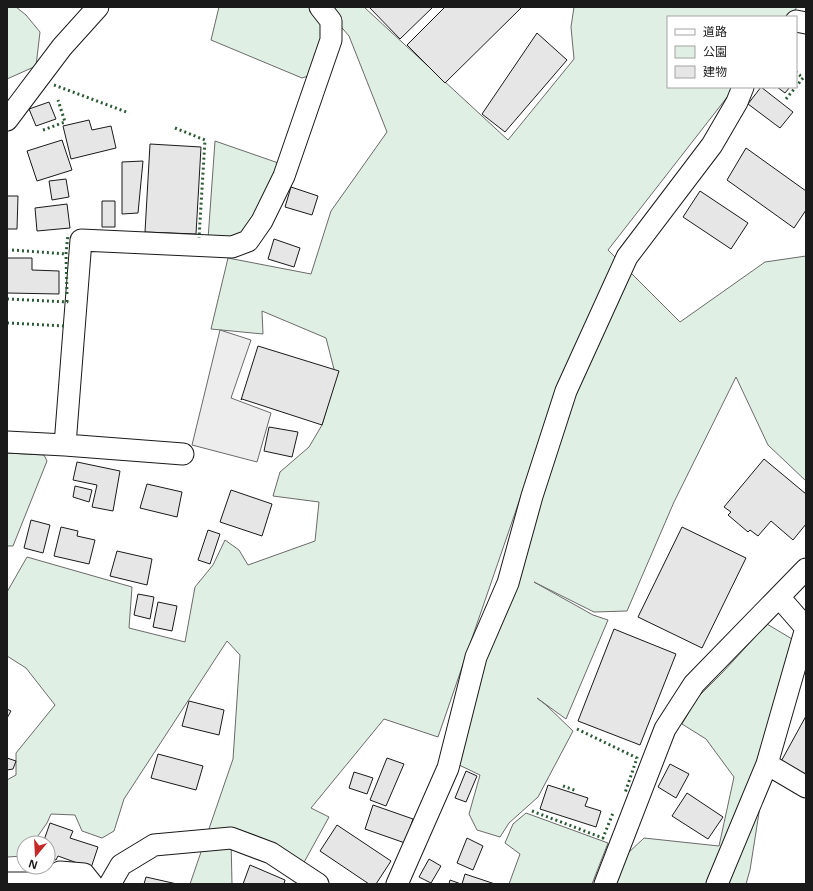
<svg xmlns="http://www.w3.org/2000/svg" width="813" height="891" viewBox="0 0 813 891" font-family="'Noto Sans','Noto Sans JP',sans-serif">
	<rect width="100%" height="100%" fill="#fff"/>
	<path fill="#e0efe3" stroke="#6a6a6a" d="M7 7H16L26 15 40 32 36 66 7 79Z
		M219 7H310L325 28 314 74 302 78 211 40Z
		M324 7H364L508 140 574 59 571 27 574 7H797L790 17H668V87H735L608 250 680 322 765 262 806 256V481L768 445 736 377 674 502 627 611 594 612 534 582 593 615 608 620 566 719 537 698 546 705 573 731 538 797 509 823 500 837 477 830 469 814 480 775 457 764 458 741 566 416 523 490 438 737 384 719 311 808 329 817 302 866 231 838 232 884H190L233 759 240 655 227 641 124 799 114 831 102 838 82 831 75 815 51 814 47 823 33 843H24V856L7 857V780L16 775V753L55 705 26 668 7 656V592L27 557 132 587 129 628 185 642 195 587 213 565 225 540 239 550 248 565 315 541 319 502 273 496 280 472 309 447 322 425 336 377 326 338 262 311 263 334 211 329 228 258 311 274 331 211 387 132 349 36Z
		M215 141 287 166 262 221 232 247 208 239Z
		M7 453 44 455 47 461 13 546H7Z
		M767 624 797 642 761 800 750 870 746 884H617L611 869 644 838 719 846 734 777 706 739 682 724 697 698 723 672Z
		M526 813 608 843 592 884H509L520 854 505 843 513 824Z"/>
	<path fill="#ededed" stroke="#6a6a6a" d="M220 330 251 340 231 398 271 413 257 462 192 445Z"/>
	<path fill="#e6e6e6" stroke="#1a1a1a" d="M369 7H433L400 39Z
		M445 7H519L521 8 445 83 407 45Z
		M537 33 567 60 505 132 482 114Z
		M761 87 793 112 780 128 748 104Z
		M777 87H790L785 93Z
		M49 102 56 119 36 126 29 109Z
		M89 120 92 130 111 126 116 148 71 159 63 126Z
		M62 140 72 170 37 181 27 151Z
		M150 144 201 147 196 234 145 232Z
		M746 148 806 191V210L794 228 727 180Z
		M143 161 138 213 122 214V162Z
		M66 179 69 197 52 200 49 181Z
		M291 187 318 196 312 215 285 207Z
		M700 191 748 223 731 249 683 217Z
		M7 196H18L17 229H7Z
		M102 201H115V227H102Z
		M67 204 70 228 37 231 35 208Z
		M274 239 300 248 294 267 268 259Z
		M7 258H32V270L59 271V294L7 293Z
		M258 346 339 371 322 425 242 399 241 400Z
		M269 427 298 432 292 457 264 451Z
		M764 459 806 494V524L793 540 771 521 758 536 750 530 748 532 728 515 731 512 724 507Z
		M77 462 120 471 113 511 92 507 97 485 73 480Z
		M147 484 182 492 177 517 140 508Z
		M75 486 92 490 89 502 73 497Z
		M231 490 272 504 262 536 220 522Z
		M31 520 50 525 43 553 24 548Z
		M61 527 78 531 77 536 95 540 89 564 54 556Z
		M682 527 746 558 702 648 638 617Z
		M208 530 220 534 210 564 198 560Z
		M117 551 152 559 147 585 110 576Z
		M138 594 154 597 150 619 134 615Z
		M158 602 177 606 172 631 153 627Z
		M614 629 676 654 640 745 578 721Z
		M189 701 224 710 219 735 182 726Z
		M7 709 11 711 7 718Z
		M806 716V782L778 767Z
		M158 754 203 766 196 790 151 778Z
		M7 758 16 761 13 769 7 770Z
		M387 758 404 764 386 806 370 800Z
		M670 764 689 774 676 798 658 787Z
		M466 771 477 776 466 802 455 798Z
		M354 772 373 778 367 794 349 788Z
		M548 785 588 798 585 806 601 811 596 827 540 809Z
		M687 793 723 817 708 839 672 816Z
		M373 805 413 819 405 843 365 829Z
		M50 823 73 831 70 838 98 847 91 868 58 856 56 860 48 858V843H43Z
		M337 825 391 861 376 884H369L320 851Z
		M467 838 483 846 473 870 457 863Z
		M429 859 441 866 431 883 419 877Z
		M250 865 285 880 284 884H243Z
		M465 874 495 884H462Z
		M146 877 177 884H144Z
		M450 880 461 884H449Z"/>
	<g fill="none" stroke-linecap="round" stroke-linejoin="round">
		<defs>
			<path id="minor" d="M796 21 806 23
				M7 120 62 47 98 7
				M7 442 65 445 183 454
				M65 445 81 240 232 247 248 241 262 221 284 176 331 40V21L320 7
				M767 764 806 628 779 597
				M7 883H40L60 872 84 874 92 884
				M110 884 121 865 154 845 231 838 271 853 318 884
				M397 884 448 768 476 657 508 583 532 496 566 391 627 257 712 145 737 102 743 87
				M605 884 665 729 694 684 806 569
				M717 884 767 764 806 787"/>
		</defs>
		<use href="#minor" stroke="#1a1a1a" stroke-width="23"/>
		<use href="#minor" stroke="#fff" stroke-width="21"/>
		<path stroke="#2b5a34" stroke-width="3" stroke-dasharray="2 3" stroke-linecap="butt" d="M54 85 129 113
			M786 99 803 78 796 72
			M175 128 205 140 199 238
			M43 130 65 122 58 100
			M12 250 66 254
			M67 294 66 254 68 234
			M7 299 67 302V300
			M7 323 66 326
			M577 729 637 758 625 793
			M563 786 577 791
			M532 811 603 838 613 813"/>
	</g>
	<rect width="813" height="891" fill="none" stroke="#1a1a1a" stroke-width="16"/>
	<rect x="667" y="16" width="130" height="72" fill="#ffffff" stroke="#a3a3a3"/>
	<rect x="675" y="29" width="20" height="6" fill="#ffffff" stroke="#a3a3a3"/>
	<text x="703" y="36" font-size="12" fill="#1a1a1a">道路</text>
	<rect x="675" y="46" width="20" height="12" fill="#e0efe3" stroke="#a3a3a3"/>
	<text x="703" y="56" font-size="12" fill="#1a1a1a">公園</text>
	<rect x="675" y="66" width="20" height="12" fill="#e6e6e6" stroke="#a3a3a3"/>
	<text x="703" y="76" font-size="12" fill="#1a1a1a">建物</text>
	<g transform="translate(36 855) rotate(198)"><circle r="19" fill="#ffffff" stroke="#a3a3a3"/>
	<path d="M0-3L7 15L0 10L-7 15Z" fill="#c62828"/>
	<text y="-6" font-size="11" font-weight="bold" text-anchor="middle" fill="#1a1a1a">N</text>
	</g>
</svg>
